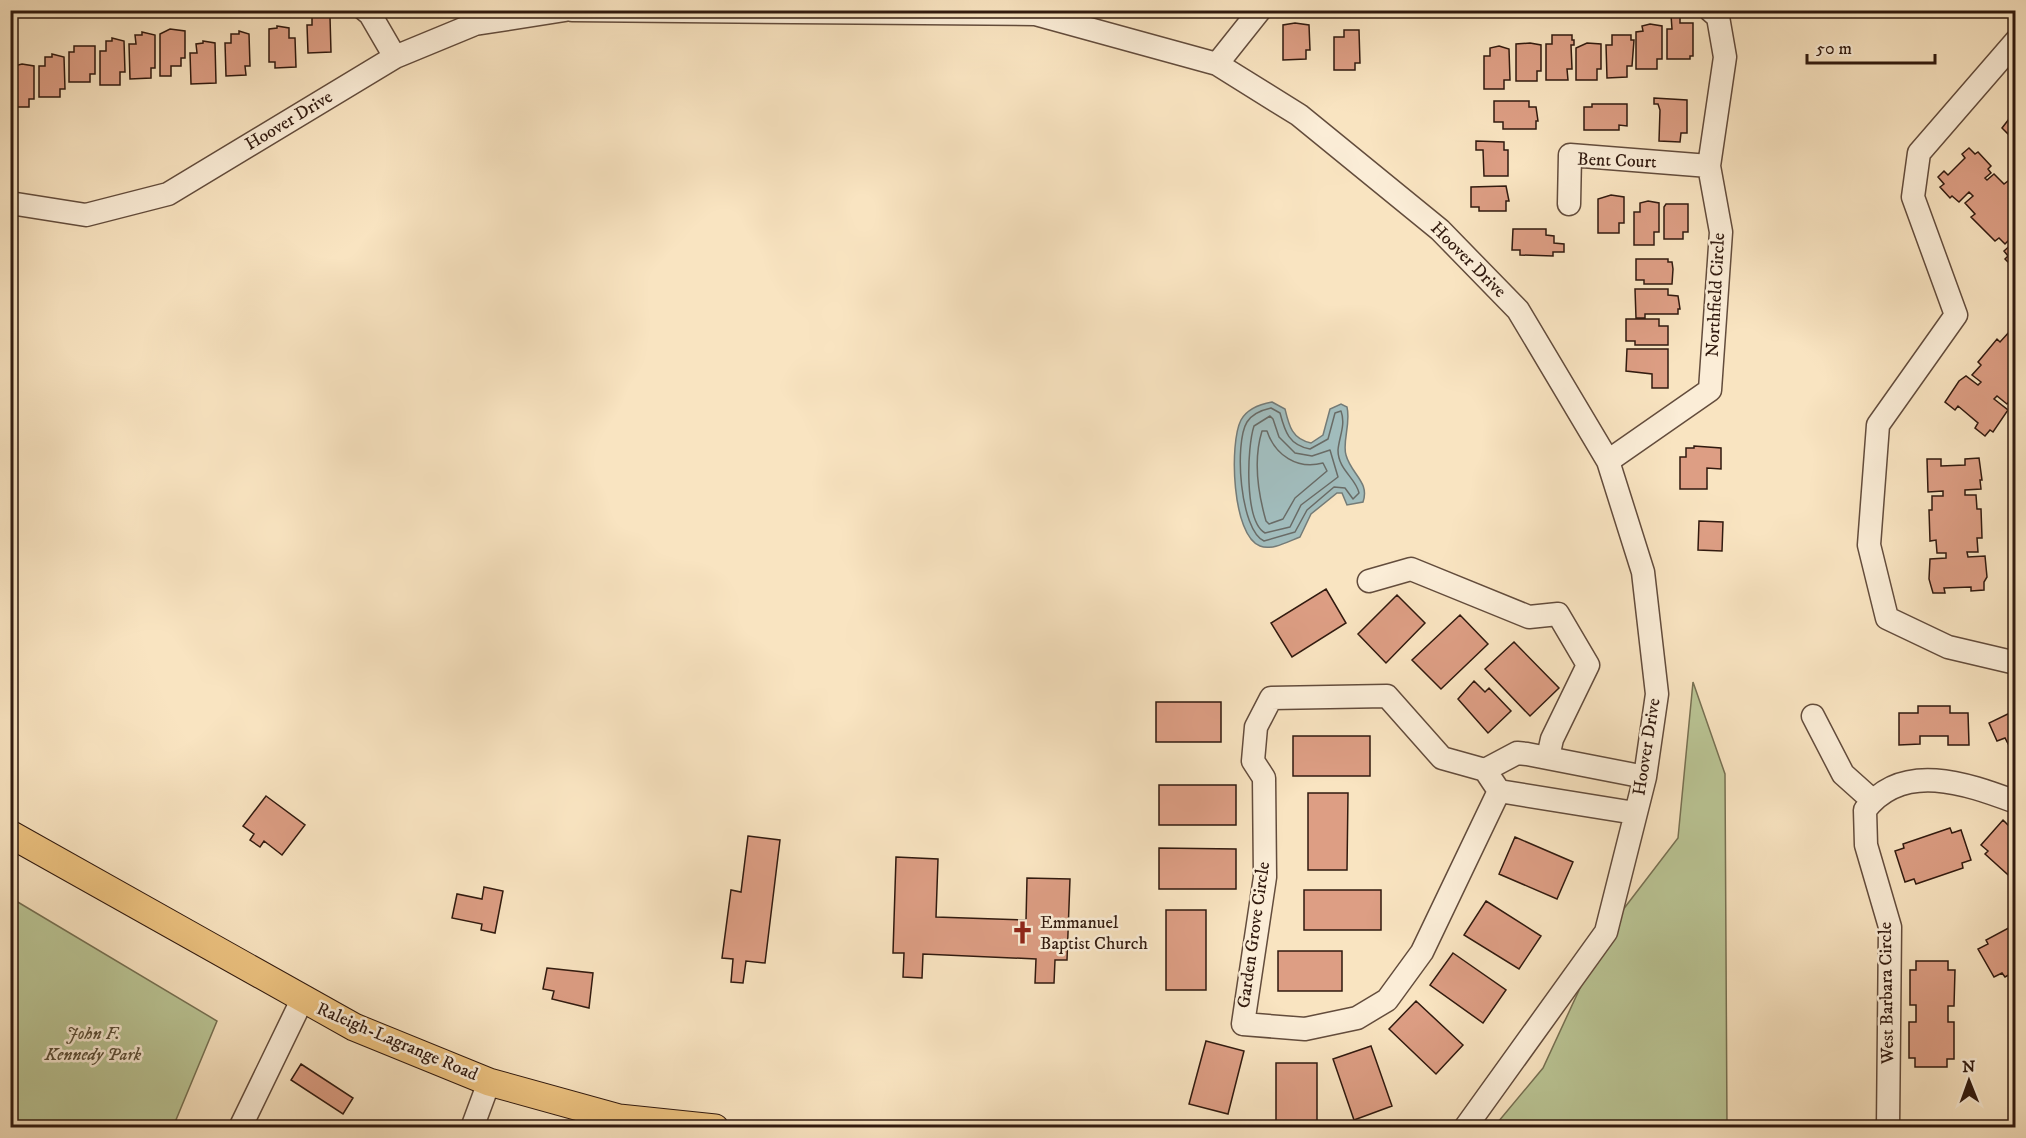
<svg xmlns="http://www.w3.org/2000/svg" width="2026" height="1138" viewBox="0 0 2026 1138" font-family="'IM FELL DW Pica',serif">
	<rect width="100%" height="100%" fill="#f9e4c1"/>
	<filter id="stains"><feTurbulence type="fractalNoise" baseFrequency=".00333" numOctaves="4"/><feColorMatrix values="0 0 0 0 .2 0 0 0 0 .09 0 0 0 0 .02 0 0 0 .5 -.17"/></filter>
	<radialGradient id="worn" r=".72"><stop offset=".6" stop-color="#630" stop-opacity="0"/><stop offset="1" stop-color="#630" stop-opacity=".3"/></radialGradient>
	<path fill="#bac595" stroke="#767052" stroke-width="1.5" d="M1693 682 1725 774 1727 1127 1493 1128 1543 1068 1606 932 1678 838Z
		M11 898 217 1021 173 1127H11Z"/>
	<path fill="#a1bcbc" stroke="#747b77" stroke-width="1.5" d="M1272 402 1285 409C1289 426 1292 439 1311 443L1323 435 1330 409 1341 404 1347 407C1351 424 1342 442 1346 455 1351 474 1370 482 1363 502L1347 505 1342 493H1337L1311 514 1300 537C1289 541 1272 551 1260 546 1232 536 1229 443 1241 420 1247 409 1261 404 1272 402Z"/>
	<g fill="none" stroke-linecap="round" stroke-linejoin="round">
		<path stroke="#696b66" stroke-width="1.5" d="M1271 408 1280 413C1285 432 1289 445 1310 449L1328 439 1335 413 1341 411C1346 425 1339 437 1338 450 1338 470 1356 478 1359 493L1353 499 1345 488 1334 487 1307 510 1295 532 1264 541C1240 530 1234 443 1247 422 1252 414 1262 410 1271 408Z
			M1270 416 1273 419 1279 437 1295 453 1312 456 1330 450 1338 477 1301 505 1290 527 1265 533C1244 521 1247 447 1254 426Z
			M1262 431H1267C1275 455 1297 470 1323 463L1327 471 1295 498 1283 519 1269 524 1266 521C1258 493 1253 460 1262 431Z"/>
	</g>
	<path fill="#dd9e84" stroke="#311a0f" stroke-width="1.5" d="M1671 15 1680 16V23H1693V56H1690V59H1667V29H1672Z
		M312 17H330L331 52 308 53 307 25H312Z
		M1295 23 1309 25 1310 50H1306V59L1283 60V25Z
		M1650 24 1662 26V59H1657V69H1636V32L1643 31 1642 26Z
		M277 26 289 28V38H295L296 67 275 68V62H269V29L277 28Z
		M170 29 185 31V58H181V66H171V76H160V34Z
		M1344 30H1359L1360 63H1355V70H1334V37H1344Z
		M239 31 249 34 250 66H245L246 75 226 76 225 43H231V34H239Z
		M142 32 155 35V68H151V78L130 79 129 44H136L135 35H142Z
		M1552 35H1572V40H1574V45H1571L1572 69H1567L1568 80H1546V44H1552Z
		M1612 35H1631V40H1634L1632 66H1627V77L1607 78 1606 45H1612Z
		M112 38 124 41 125 72H120V85H100V51H106V41H112Z
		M203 41 215 43 216 83 191 84 190 53H197L196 44 203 43Z
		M1530 43 1541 45V71H1537V81H1516V44Z
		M1587 43 1601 44V69H1597V80H1576V48Z
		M74 46H95V74H90V82H69V52H74Z
		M1499 46 1509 49 1510 80H1504V89H1484V56H1490V48Z
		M52 54 64 57 65 89H60V97H39V66H45V57H52Z
		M22 64 34 66V99H29V107H10V75H15L14 66Z
		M1654 98 1687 100V133H1681L1680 142 1659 141 1660 110 1658 104H1654Z
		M1494 101H1529V107H1536L1538 121H1536V129H1503V122H1494Z
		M1592 104H1627V126L1619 125V130H1584V107H1592Z
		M2016 110V134L2011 137 2002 128Z
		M1476 141 1504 142V150H1508V176H1484L1483 150H1476Z
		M1969 148 1975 154 1978 152 1991 166 1988 169 1991 173 1985 178 1987 180 1994 174 2004 184 2008 181 2016 189V270L2005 259 2008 256 2004 251 2015 241 2012 237 2005 244 1999 238 1995 241 1971 217 1975 214 1965 203 1973 196 1969 192 1959 202 1952 196 1950 198 1940 187 1944 184 1938 177 1944 171 1948 175 1965 158 1962 154Z
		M1506 186 1509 201H1506V211H1479V207H1471V187Z
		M1611 195 1624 197V223H1619V233H1598V199Z
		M1648 201 1659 203V232H1654V245H1634V212H1640V203Z
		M1666 204H1688V232H1683V239H1664V207Z
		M1513 229H1546V235L1554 236V243L1564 244V252H1553V256L1520 255V250H1512Z
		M1636 259H1668V262H1672L1673 269 1672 284H1644V280H1636Z
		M1635 289H1668V295L1678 296 1680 309H1678V314H1645V318H1636Z
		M1626 319H1659V326H1668V345H1635V341H1626Z
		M2010 331 2016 336V398L2013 397 2007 404 1997 396 1994 399 2008 410 1993 432 1990 430 1985 436 1975 428 1978 423 1958 406 1955 410 1945 402 1959 381 1966 376 1978 385 1981 382 1972 375 1981 365 1978 362 1997 339 2000 342Z
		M1627 349H1668V388H1652V374L1626 371Z
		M1694 446 1721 448V469L1707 468V489H1680V457H1686V448H1694Z
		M1979 458 1982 480H1980L1981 489 1965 490V495H1976L1977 509H1981L1982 538H1977L1978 552H1967L1968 557 1985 556 1987 577 1984 582V590L1971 591V587L1944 588 1945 593H1933L1929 579 1930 559 1946 558V553H1937L1936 540 1930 541 1929 510H1932V496H1943V491L1928 492 1927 459H1941V466L1965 465V459Z
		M1699 521 1723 522 1722 551 1698 550Z
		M1326 589 1346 623 1292 657 1271 623Z
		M1397 595 1425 623 1386 663 1358 634Z
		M1460 615 1488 644 1441 689 1412 660Z
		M1514 642 1559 688 1530 716 1485 669Z
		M1474 681 1485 692 1489 688 1511 711 1488 733 1458 699Z
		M1156 702H1221V742H1156Z
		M1918 706H1950V713H1968L1969 745H1948V736H1920V744L1899 745V713H1918Z
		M2016 710V759L2005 738 1997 741 1989 723Z
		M1293 736H1370V776H1293Z
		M1159 785H1236V825H1159Z
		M1308 793H1348L1347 870H1308Z
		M266 796 305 825 282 855 264 841 260 847 250 840 254 834 243 826Z
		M2003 820 2010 827 2013 823 2016 825V882L1985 854 1988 851 1981 845Z
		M1950 828 1952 833 1961 830 1971 860 1962 863 1963 868 1916 884 1914 879 1905 882 1895 851 1904 848 1903 844Z
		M748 836 780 840 765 963 746 961 743 983 731 982 733 959 722 958 731 890 741 892Z
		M1515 837 1573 862 1557 899 1499 874Z
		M1159 848 1236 849V889H1159Z
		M896 857 938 859 936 917 1026 920 1027 878 1070 879 1067 960H1055L1054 983H1035L1036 959 923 954 922 978 903 977 904 953H893Z
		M484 887 503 891 495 933 481 930 482 924 452 918 457 894 482 899Z
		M1304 890H1381V930H1304Z
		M1486 901 1541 936 1519 969 1464 935Z
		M1166 910H1206V990H1166Z
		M2016 924V971L2005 977 2002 973 1994 977 1978 949 1988 944 1986 940Z
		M1278 951H1342V991H1278Z
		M1453 953 1506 990 1483 1023 1430 985Z
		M1916 961H1948V970H1955L1954 1006H1948V1022H1954V1059H1947V1067H1915V1058H1909V1022H1916V1005H1910V970H1916Z
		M547 968 593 973 589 1008 552 999 554 991 543 989Z
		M1416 1001 1463 1045 1436 1074 1389 1029Z
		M1206 1041 1244 1051 1228 1114 1189 1104Z
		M1371 1046 1392 1106 1354 1120 1333 1059Z
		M1276 1063H1317V1127H1276Z
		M301 1064 353 1098 343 1114 291 1080Z"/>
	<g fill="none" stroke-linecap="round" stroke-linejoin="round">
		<defs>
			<path id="minor" d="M365 10 370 14 395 57
				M572 10 1035 14 1217 64 1299 115 1440 230 1518 310 1608 461 1643 572 1657 694 1645 777 1606 932 1465 1128
				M2016 41 1919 153 1913 197 1956 315 1878 425 1869 545 1887 618 1948 647 2016 663
				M1217 64 1260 10
				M10 203 86 215 168 194 395 57 475 24 565 10
				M1569 204 1570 155 1709 166
				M1608 461 1710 390 1721 232 1709 166 1725 57 1718 17 1710 10
				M1369 581 1411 569 1529 617 1558 614 1588 665 1552 739 1548 757
				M1813 716 1843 774 1872 800
				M1485 770 1517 753 1527 754 1645 777
				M1499 791 1485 770 1442 758 1387 696 1271 698 1256 727 1253 761 1264 778 1265 877 1243 1024 1305 1029 1357 1018 1387 1000 1422 952 1499 791 1635 813
				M240 1128 302 1000
				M472 1128 489 1082
				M1888 1128 1890 927 1866 845 1865 810C1903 760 1967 784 2016 802"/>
			<path id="major" d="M10 834 354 1027 489 1082 619 1118 715 1128"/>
		</defs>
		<use href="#minor" stroke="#634c3c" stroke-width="25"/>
		<use href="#major" stroke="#311a0f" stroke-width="29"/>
		<use href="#minor" stroke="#fbedd7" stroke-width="22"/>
		<use href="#major" stroke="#ecc280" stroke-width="27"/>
	</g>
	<defs>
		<symbol id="church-bare" viewBox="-9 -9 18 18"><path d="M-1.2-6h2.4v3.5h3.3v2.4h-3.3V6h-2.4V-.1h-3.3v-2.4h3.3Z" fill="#8f2418" stroke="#fbedd7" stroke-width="2.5" paint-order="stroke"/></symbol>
	</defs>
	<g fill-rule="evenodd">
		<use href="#church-bare" x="1006" y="916" width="33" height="33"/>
	</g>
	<g text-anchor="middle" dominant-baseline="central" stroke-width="5" stroke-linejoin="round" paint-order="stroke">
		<g font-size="18" fill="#311a0f" stroke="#fbedd7">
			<text transform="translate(289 121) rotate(-31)">Hoover Drive</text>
			<text transform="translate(1617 161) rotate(2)">Bent Court</text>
			<text transform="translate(1468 260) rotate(45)">Hoover Drive</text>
			<text transform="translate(1716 295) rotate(-87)">Northfield Circle</text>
			<text transform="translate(1647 747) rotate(-81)">Hoover Drive</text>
			<text transform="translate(1254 935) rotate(-82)">Garden Grove Circle</text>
			<text transform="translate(1887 993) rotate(-91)">West Barbara Circle</text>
			<text transform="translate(397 1042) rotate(23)">Raleigh-Lagrange Road</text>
		</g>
		<g font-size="18" fill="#311a0f" stroke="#fbedd7" text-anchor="start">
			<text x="1040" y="923">Emmanuel<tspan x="1040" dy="21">Baptist Church</tspan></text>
		</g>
		<g font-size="18" font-style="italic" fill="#5a4d37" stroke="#fbedd7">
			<text x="93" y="1034">John F.<tspan x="93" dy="21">Kennedy Park</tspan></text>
		</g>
	</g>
	<rect width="2026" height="1138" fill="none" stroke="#f9e4c1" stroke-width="36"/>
	<rect x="12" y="12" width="2002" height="1114" fill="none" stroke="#311a0f" stroke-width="3"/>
	<rect x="18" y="18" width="1990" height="1102" fill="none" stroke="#311a0f" stroke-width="1.5"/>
	<g transform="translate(1969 1081) rotate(359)" stroke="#fbedd7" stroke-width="4.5" paint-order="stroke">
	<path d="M0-4.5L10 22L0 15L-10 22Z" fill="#311a0f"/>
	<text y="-9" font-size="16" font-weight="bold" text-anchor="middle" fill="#311a0f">N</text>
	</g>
	<path d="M1807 54v9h128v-9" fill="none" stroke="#311a0f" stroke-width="3"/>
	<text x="1816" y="54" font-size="18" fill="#311a0f" stroke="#fbedd7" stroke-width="4.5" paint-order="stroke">50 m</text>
	<rect width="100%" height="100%" filter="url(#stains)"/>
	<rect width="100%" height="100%" fill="url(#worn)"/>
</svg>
